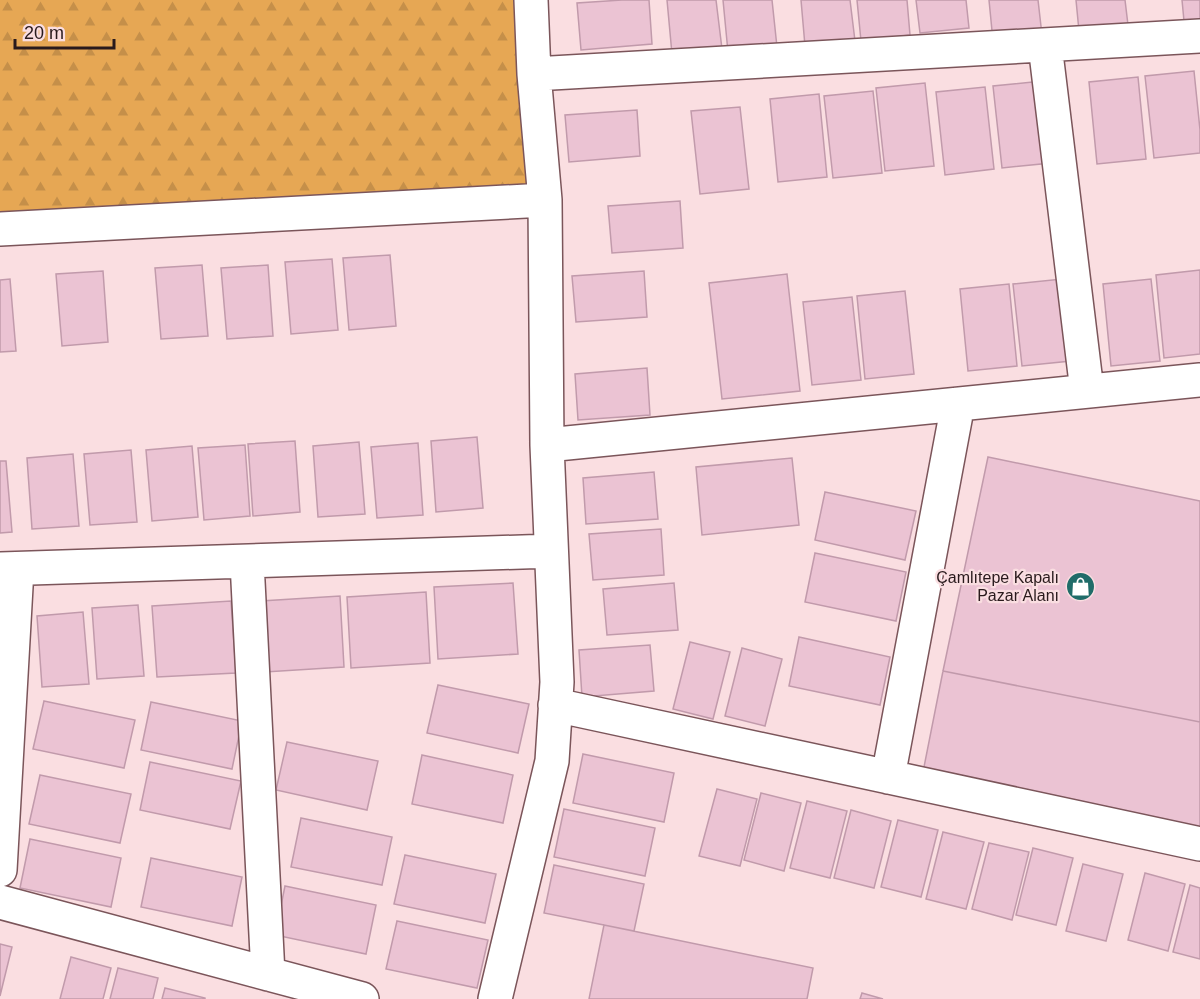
<svg xmlns="http://www.w3.org/2000/svg" width="1200" height="999" viewBox="0 0 1200 999" font-family="Helvetica,sans-serif">
	<defs>
		<pattern id="forest-firs" width="22" height="20" patternUnits="userSpaceOnUse" patternTransform="scale(1.5)"><rect width="22" height="20" fill="#e6a754"/><path d="M5 1l3.5 6h-7zM16 11l3.5 6h-7z" fill="#c58f49"/></pattern>
	</defs>
	<rect width="100%" height="100%" fill="#fadee1"/>
	<path fill="url(#forest-firs)" d="M0 0H533L545 200 0 229Z"/>
	<path fill="#ebc3d3" stroke="#c19aab" stroke-width="1.5" d="M622 0H649L652 44 581 50 577 3Z
		M667 0H716L722 49 672 54Z
		M723 0H772L777 47 728 52Z
		M801 0H850L855 41 805 46Z
		M857 0H907L910 35 861 41Z
		M916 0H966L969 28 920 33Z
		M989 0H1038L1042 35 993 41Z
		M1076 0H1125L1128 25 1079 31Z
		M1182 0H1200V19L1184 21Z
		M1194 71 1200 130V153L1154 158 1145 76Z
		M1138 77 1146 159 1097 164 1089 82Z
		M1042 81 1051 163 1002 168 993 86Z
		M925 83 934 166 885 171 876 88Z
		M985 87 994 169 945 175 936 92Z
		M873 91 882 173 833 178 824 96Z
		M819 94 827 177 778 182 770 99Z
		M740 107 749 189 700 194 691 111Z
		M637 110 640 156 569 162 565 115Z
		M680 201 683 248 612 253 608 206Z
		M390 255 396 326 349 330 343 258Z
		M332 259 338 330 291 334 285 262Z
		M202 265 208 336 161 339 155 268Z
		M268 265 273 336 227 339 221 268Z
		M1200 270V354L1164 358 1156 275Z
		M103 271 108 342 62 346 56 274Z
		M644 271 647 317 576 322 572 276Z
		M787 274 800 391 722 399 709 283Z
		M10 279 16 351 0 352V280Z
		M1062 279 1071 361 1022 366 1013 284Z
		M1151 279 1160 361 1111 366 1103 284Z
		M1009 284 1017 366 968 371 960 289Z
		M905 291 914 374 865 379 857 296Z
		M852 297 861 380 812 385 803 302Z
		M647 368 650 415 578 420 575 374Z
		M477 437 483 508 436 512 431 441Z
		M295 441 300 512 253 516 248 444Z
		M359 442 365 514 318 517 313 446Z
		M418 443 423 515 377 518 371 447Z
		M245 445 250 516 204 520 198 448Z
		M192 446 198 517 152 521 146 450Z
		M131 450 137 522 90 525 84 454Z
		M73 454 79 526 32 529 27 458Z
		M988 457 1200 501V722L943 671Z
		M792 458 799 525 702 535 696 467Z
		M0 461H6L12 532 0 533Z
		M654 472 658 519 586 524 583 478Z
		M825 492 916 511 905 560 815 540Z
		M661 529 664 575 593 580 589 534Z
		M815 553 906 572 896 621 805 602Z
		M513 583 518 654 438 659 434 587Z
		M674 583 678 630 607 635 603 589Z
		M426 592 430 663 351 668 347 597Z
		M340 596 344 667 265 672 261 601Z
		M231 601 236 673 157 677 152 606Z
		M138 605 144 676 97 679 92 608Z
		M83 612 89 684 42 687 37 616Z
		M799 637 890 657 880 705 789 686Z
		M690 642 730 652 713 719 673 709Z
		M650 645 654 691 582 697 579 650Z
		M742 648 782 659 765 726 725 716Z
		M943 671 1200 722V827L923 772Z
		M438 685 529 704 518 753 427 733Z
		M44 701 135 720 124 768 33 749Z
		M151 702 242 721 232 769 141 750Z
		M287 742 378 761 367 810 276 790Z
		M583 754 674 773 664 822 573 803Z
		M422 755 513 775 503 823 412 804Z
		M150 762 241 781 230 829 140 810Z
		M40 775 131 794 120 843 29 824Z
		M717 789 757 799 740 866 699 856Z
		M761 793 801 803 784 871 744 860Z
		M807 801 847 811 830 878 790 868Z
		M564 809 655 828 645 876 554 857Z
		M851 810 891 821 874 888 834 878Z
		M301 818 392 837 382 885 291 867Z
		M898 820 938 830 921 897 881 887Z
		M943 832 984 842 966 909 926 899Z
		M30 839 121 858 111 907 20 888Z
		M989 843 1029 852 1012 920 972 909Z
		M1033 848 1073 858 1056 925 1016 915Z
		M405 855 496 874 485 923 394 904Z
		M151 858 242 877 232 926 141 907Z
		M1083 864 1123 874 1106 941 1066 931Z
		M554 865 644 884 634 931 544 913Z
		M1145 873 1185 884 1168 951 1128 940Z
		M1190 885 1200 888V959L1173 952Z
		M285 886 376 905 366 954 275 935Z
		M397 921 488 940 477 988 386 969Z
		M604 925 813 968 807 999H589Z
		M0 944 12 947 0 996Z
		M71 957 111 968 103 999H60Z
		M118 968 158 978 153 999H110Z
		M165 988 205 998V999H162Z
		M862 993 883 999H860Z"/>
	<g fill="none" stroke-linecap="round" stroke-linejoin="round">
		<defs>
			<path id="street" d="M1045 45 1087 391
				M534 74 1200 36
				M0 229 545 200
				M547 445 1200 380
				M247 562 268 974
				M0 569 551 551
				M555 705 1200 844
				M888 777 958 404
				M0 870 17 569
				M0 902 362 999
				M495 999 552 761 557 682 547 445 545 200 534 74 531 0"/>
		</defs>
		<use href="#street" stroke="#7b555a" stroke-width="36"/>
		<use href="#street" stroke="#fff" stroke-width="33"/>
	</g>
	<defs>
		<symbol id="shop-disc" viewBox="-11 -11 22 22"><circle r="9.5" fill="#206c69" stroke="#fadee1"/><path d="M-5-2.5h2.3a2.7 3.5 0 0 1 5.4 0H5L5.5 6h-11ZM-1.5-2.5h3a1.5 2.3 0 0 0-3 0Z" fill="#fff"/></symbol>
	</defs>
	<g fill-rule="evenodd">
		<use href="#shop-disc" x="1064" y="570" width="33" height="33"/>
	</g>
	<g text-anchor="middle" dominant-baseline="central" stroke-width="4.5" stroke-linejoin="round" paint-order="stroke">
		<g font-size="16" fill="#291a1c" stroke="#fadee1" text-anchor="end">
			<text x="1059" y="577">Çamlıtepe Kapalı<tspan x="1059" dy="18">Pazar Alanı</tspan></text>
		</g>
	</g>
	<path d="M15 39v9h99v-9" fill="none" stroke="#291a1c" stroke-width="3"/>
	<text x="24" y="39" font-size="18" fill="#291a1c" stroke="#fadee1" stroke-width="4.5" paint-order="stroke">20 m</text>
</svg>
